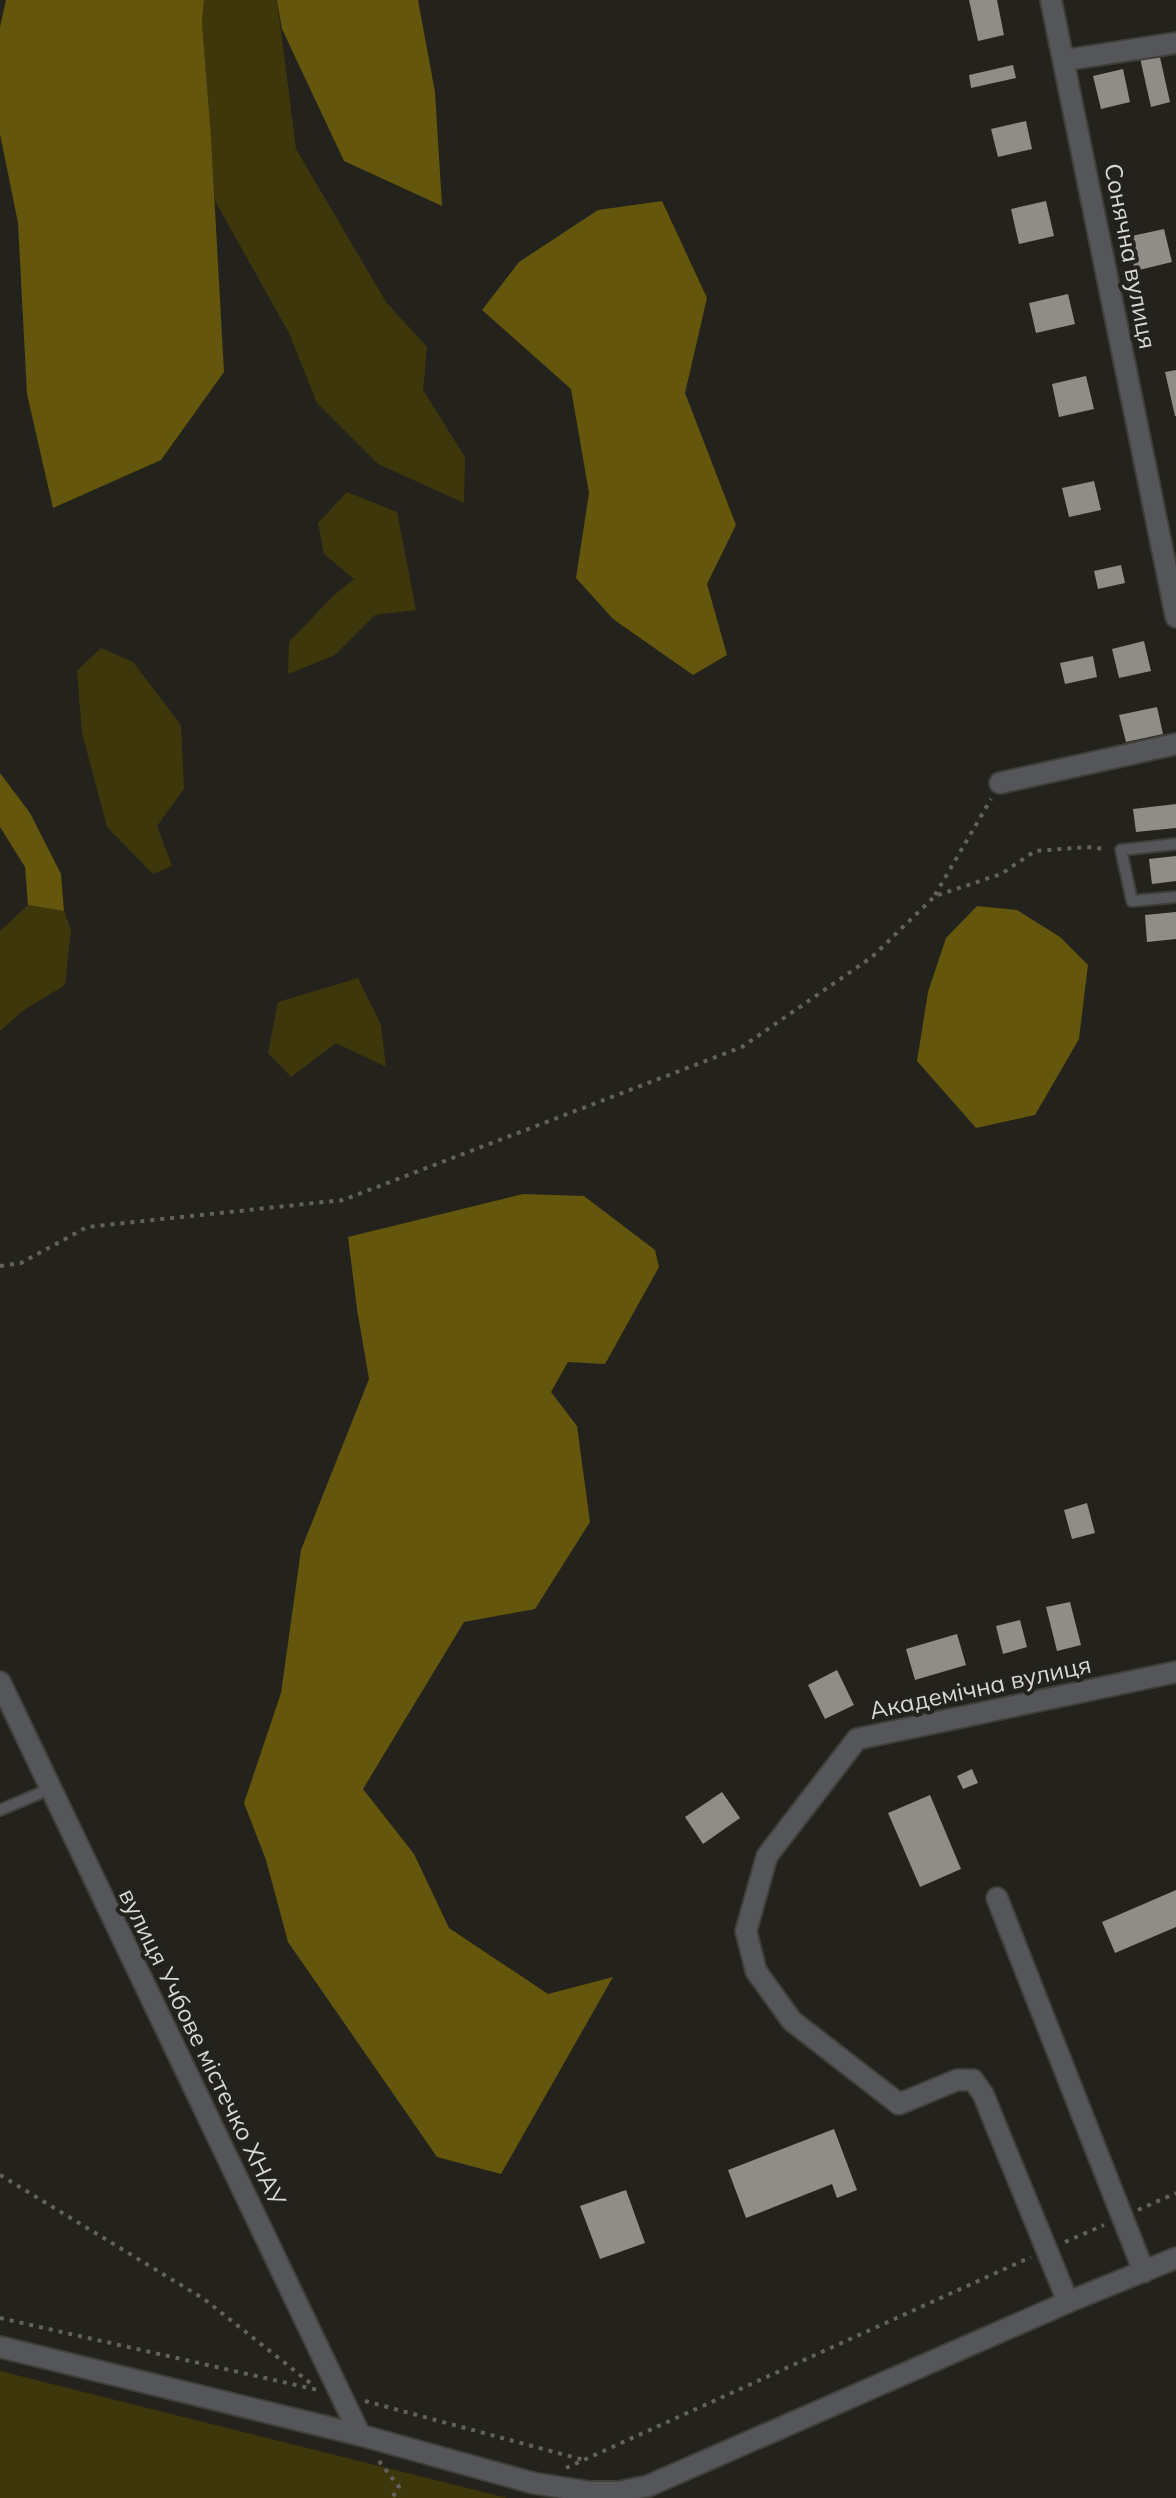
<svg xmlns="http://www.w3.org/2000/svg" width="1176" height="2498" viewBox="0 0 1176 2498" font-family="Mulish,sans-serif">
	<rect width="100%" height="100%" fill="#23221c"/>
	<path fill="#3f370c" d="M204 0H277L296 149 386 302 427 347 423 390 465 457 464 503 378 464 317 403 289 333 215 201 202 22Z
		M347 492 397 512 416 610 375 615 335 655 288 674 289 642 334 595 354 579 324 554 318 523Z
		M101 648 133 662 181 725 184 789 157 826 172 866 153 874 107 827 82 733 77 671Z
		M28 905 64 911 71 930 65 985 24 1010 0 1031V931Z
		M358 978 381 1025 386 1067 336 1043 291 1077 268 1053 278 1002Z
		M0 2371 507 2498H0Z"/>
	<path fill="#64560d" d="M6 0H204L202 22 211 138 224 372 161 460 53 508 27 394 18 223 0 134V27Z
		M277 0H418L435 92 442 206 344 161 282 29Z
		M662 201 707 298 685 393 736 525 707 584 727 655 693 675 613 619 576 578 589 493 571 389 482 310 519 262 598 210Z
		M0 773 30 813 61 874 64 911 28 905 25 867 0 827Z
		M977 906 1017 910 1060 937 1088 965 1079 1039 1035 1115 976 1128 917 1061 928 992 946 938Z
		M523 1194 584 1196 655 1250 659 1267 605 1364 568 1362 551 1392 577 1426 590 1522 535 1609 464 1622 363 1789 414 1854 449 1928 548 1994 613 1977 501 2174 437 2157 288 1942 266 1860 244 1803 281 1693 301 1550 369 1379 357 1309 348 1237Z"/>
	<path fill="#8f8d85" d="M969 0H997L1004 35 978 41Z
		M1159 53 1170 102 1151 107 1140 58Z
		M1013 65 1016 78 971 88 969 75Z
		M1123 69 1130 102 1101 109 1093 76Z
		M1026 121 1032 149 998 157 991 129Z
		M1046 201 1054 236 1019 244 1011 209Z
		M1164 229 1172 262 1135 271 1127 237Z
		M1068 294 1075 324 1036 333 1029 303Z
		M1176 370V416H1175L1165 372Z
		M1086 376 1094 409 1059 417 1052 384Z
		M1094 481 1101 510 1069 517 1062 488Z
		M1121 565 1125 583 1098 589 1094 571Z
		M1144 641 1151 671 1119 678 1112 649Z
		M1093 656 1097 677 1065 684 1060 663Z
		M1157 707 1163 734 1126 742 1119 715Z
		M1176 804V828L1136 832 1133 809Z
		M1176 856V881L1152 884 1149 859Z
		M1176 912V939L1147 942 1145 915Z
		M1087 1503 1095 1533 1072 1539 1064 1510Z
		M1070 1602 1081 1645 1057 1651 1046 1607Z
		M1020 1620 1027 1647 1003 1654 996 1626Z
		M957 1634 966 1665 915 1680 906 1649Z
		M837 1670 854 1705 825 1719 808 1685Z
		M972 1769 978 1783 963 1789 957 1776Z
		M722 1792 740 1818 703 1844 685 1817Z
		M930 1795 961 1869 920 1887 888 1813Z
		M1176 1890V1927L1115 1953 1102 1922Z
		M834 2129 857 2190 837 2198 832 2184 746 2218 728 2170Z
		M626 2190 645 2243 600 2259 580 2206Z"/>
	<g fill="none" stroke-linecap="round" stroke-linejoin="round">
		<defs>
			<path id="service" d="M1176 844 1121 850 1132 901 1176 897
				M0 1810 50 1789"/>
			<path id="minor" d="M1051 0 1176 617
				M1066 60 1176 43
				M1000 783 1176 744
				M0 1682 360 2435
				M997 1898 1144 2272
				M1068 2302 983 2094 973 2080H957L899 2104 792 2021 756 1971 746 1931 767 1856 857 1739 1176 1672"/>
			<path id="tertiary" d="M0 2347 360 2435 533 2483 590 2492H618L648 2486 1068 2302 1176 2258"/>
		</defs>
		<use href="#service" stroke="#403f39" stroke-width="14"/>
		<use href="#minor" stroke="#403f39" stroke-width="24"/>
		<use href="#tertiary" stroke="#403f39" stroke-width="24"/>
		<path stroke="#62615b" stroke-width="4" stroke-dasharray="4 6" stroke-linecap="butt" d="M935 895 991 799
			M0 1266 21 1263 87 1227 343 1200 742 1047 872 957 935 896 1001 874 1035 851 1087 847 1107 849
			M0 2175 204 2299 314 2386
			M1138 2210 1176 2193
			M1065 2242 1104 2225
			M0 2318 318 2390
			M365 2401 584 2460
			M379 2461 399 2487 392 2498
			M566 2468 1031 2257"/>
		<use href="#service" stroke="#555659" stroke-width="10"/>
		<use href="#minor" stroke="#555659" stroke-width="20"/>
		<use href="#tertiary" stroke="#555659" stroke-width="20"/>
	</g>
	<g text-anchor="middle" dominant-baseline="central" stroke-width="8" stroke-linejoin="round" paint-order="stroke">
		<g font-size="24" fill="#d9d8d4" stroke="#23221c">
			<text transform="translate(1131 256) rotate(79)">Сонячна вулиця</text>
			<text transform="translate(980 1687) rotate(-12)">Академічна вулиця</text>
			<text transform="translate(203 2047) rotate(64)">вулиця Учбове містечко ХНАУ</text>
		</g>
	</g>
</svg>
